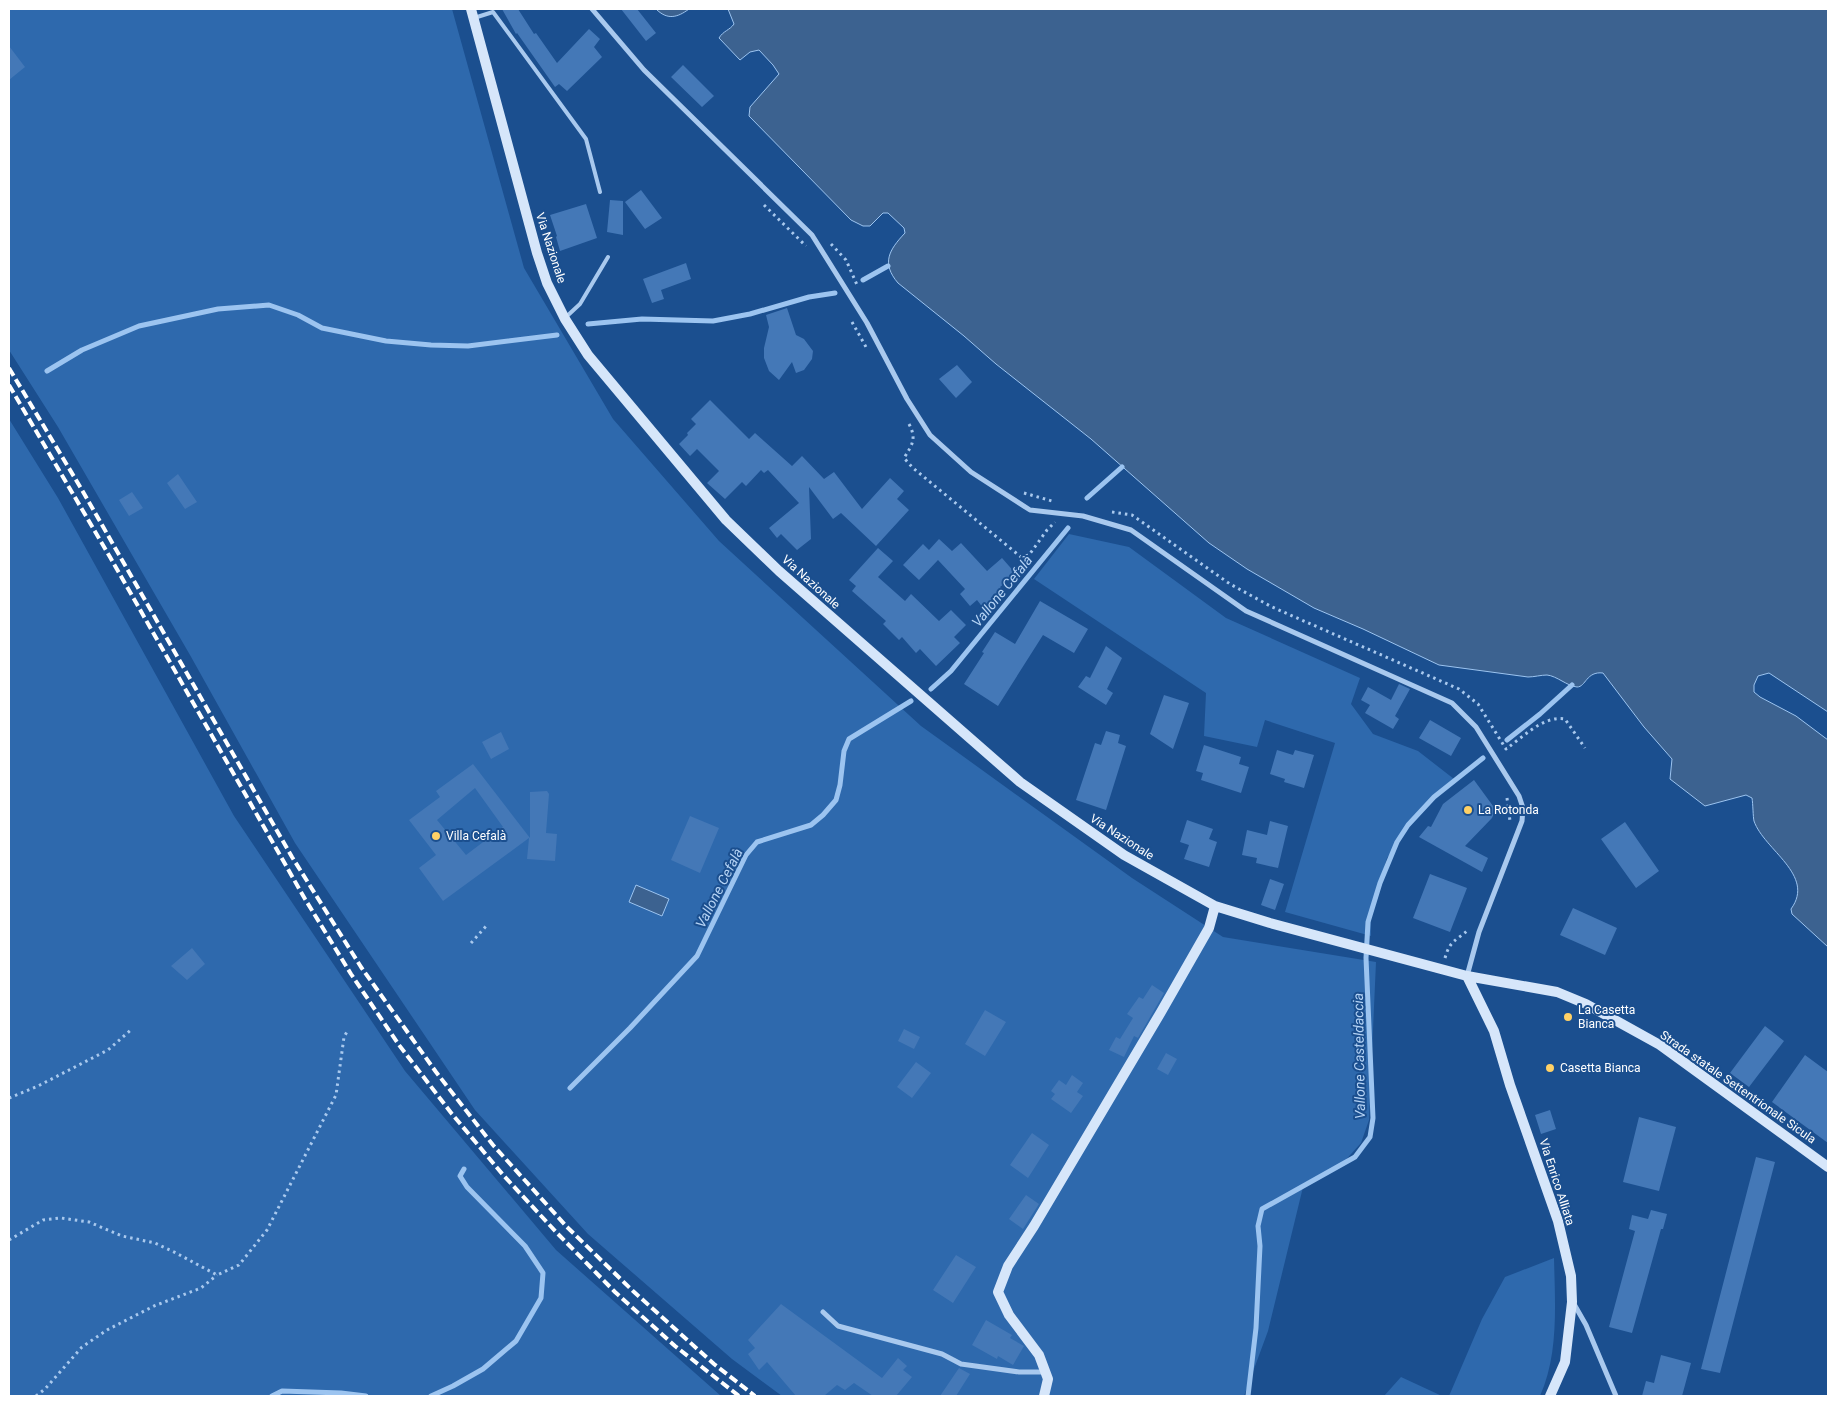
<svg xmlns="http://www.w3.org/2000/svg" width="1837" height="1405" viewBox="0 0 1837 1405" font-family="Roboto,sans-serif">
	<rect width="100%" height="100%" fill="#1b4f8f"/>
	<path fill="#2e69ad" d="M9 9H452L524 268 613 419 719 541 921 726 1132 878 1223 937 1376 962 1369 1120 1361 1143 1342 1164 1304 1183 1268 1331 1244 1396H782L732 1359 588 1234 475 1110 295 843 190 655 58 427 9 350Z
		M9 419 58 498 234 816 405 1071 556 1250 721 1396H9Z
		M1069 534 1129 547 1226 618 1360 678 1351 704 1373 734 1418 751 1454 779 1428 801 1387 858 1371 909V936L1285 912 1335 743 1265 720 1257 747 1204 736 1206 693 1034 579Z
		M1554 1258C1555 1303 1559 1354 1540 1396H1449L1482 1319 1505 1277Z
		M1401 1377 1442 1396H1384Z"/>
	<path fill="#3c6290" stroke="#9cc4f0" d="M656 9H689C677 18 667 20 656 9Z
		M728 9H1828V712L1769 673 1758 676 1754 685V692L1760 697 1796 716 1828 740V947L1792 914 1791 909C1816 875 1764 850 1754 821 1753 817 1753 804 1752 798L1746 795 1705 806 1670 779 1672 759 1644 727 1603 673C1586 671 1586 687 1577 687 1567 686 1557 676 1547 675 1541 675 1534 677 1528 677L1439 665 1363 629 1314 608 1247 569 1209 543 1091 439 996 364 964 336 898 283C881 263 889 250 905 233L904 228 888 213H883L870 226H863L851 220 749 116 750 107 779 74 773 65 759 50 750 52 740 60 719 38C723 31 730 30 734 24Z
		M636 885 669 899 662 916 629 902Z"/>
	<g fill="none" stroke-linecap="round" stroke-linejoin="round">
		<path stroke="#9cc4f0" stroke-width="5" d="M863 280 888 266
			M588 324 642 319 713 321 750 314 809 297 835 293
			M47 371 82 350 139 326 218 309 269 305 298 315 322 328 386 341 431 345 468 346 557 335
			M1087 498 1122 467
			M931 689 951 671 1068 528
			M1507 740 1540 714 1572 685
			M570 1088 630 1028 697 956 746 855 757 842 811 825 823 815 836 800 840 785 844 751 849 739 911 701
			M272 1396 282 1391 341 1393 366 1396
			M431 1396 453 1386 483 1369 516 1341 541 1298 543 1273 525 1246 467 1187 460 1176 464 1169
			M1248 1396 1256 1328 1260 1246 1258 1226 1262 1209 1355 1157 1370 1137 1373 1118 1366 958 1368 922 1380 883 1397 842 1408 825 1434 797 1483 758"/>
	</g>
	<path fill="#4478b7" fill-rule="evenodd" d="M502 9H518L534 34 536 33 557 63 589 29 600 39 594 47 602 57 567 91 559 84 555 87 517 33 516 34Z
		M621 9H637L656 33 646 41Z
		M9 46 25 67 9 80Z
		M683 65 714 96 702 107 671 77Z
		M641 190 662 218 645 229 625 202Z
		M610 200 623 201V235L607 232Z
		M586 204 597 238 560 251 556 237 557 236 550 215Z
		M686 263 691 279 661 290 664 299 652 303 643 279Z
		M787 308 796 335 804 339 813 351 812 359 804 370 796 373 792 362 779 380 769 371 764 358V348L769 327 766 315Z
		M957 365 972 382 956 398 939 379Z
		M710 400 749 439 755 433 792 466 802 456 824 479 834 472 862 509 890 478 904 491 897 499 909 510 876 546 841 513 833 519 809 487 811 539 797 550 781 534 777 538 769 528 799 503 768 470 764 473 761 470 746 486 742 482 725 499 707 483 719 471 697 449 690 456 679 444 688 435 687 433 696 424 691 419Z
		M178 474 197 502 185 509 167 483Z
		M132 492 143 508 129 516 119 500Z
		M939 539 952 551 961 543 987 571 1002 558 1016 574 1000 587 1004 592 984 609 977 600 970 606 960 594 965 589 938 560 919 580 903 565 923 544 929 550Z
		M878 548 893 561 878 577 905 601 911 594 939 621 951 610 966 625 954 637 960 643 936 666 920 649 916 653 902 637 899 640 883 624 886 621 852 591 856 586 849 580Z
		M1040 601 1088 629 1074 653 1043 635 998 706 964 684 984 653 982 652 995 632 1015 644Z
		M1106 646 1122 658 1107 689 1113 693 1106 705 1078 687 1086 676 1090 678Z
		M1399 684 1410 689 1395 716 1399 719 1393 729 1365 713 1370 705 1361 700 1368 687 1391 700Z
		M1164 695 1189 703 1173 749 1150 734Z
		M1430 720 1461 738 1451 756 1419 738Z
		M1106 731 1120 735 1118 743 1126 746 1106 810 1076 800 1095 743 1101 745Z
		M501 732 509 749 491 759 482 742Z
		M1204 745 1241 757 1239 764 1249 767 1241 793 1201 780 1203 773 1196 771Z
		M1277 750 1293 755 1295 750 1314 755 1304 788 1284 782 1285 779 1270 774Z
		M473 764 530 838V792L547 791 549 794 546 833 557 834 555 861 527 859 529 838 443 901 419 868 436 855 409 820 440 797 436 791ZM475 788 503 827 466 855 437 820Z
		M1474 780 1493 806 1495 811 1492 818 1465 846 1488 858 1482 872 1419 837 1428 826 1431 827 1443 804Z
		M690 816 719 828 700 873 671 860Z
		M1187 820 1213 829 1209 839 1217 842 1209 867 1184 859 1189 845 1180 842Z
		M1270 821 1288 826 1278 868 1256 863 1257 858 1242 855 1247 830 1267 835Z
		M1625 822 1659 871 1636 888 1601 839Z
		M1430 874 1467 888 1450 932 1413 918Z
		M1270 879 1284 884 1275 910 1261 905Z
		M1573 908 1617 928 1605 955 1560 935Z
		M192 948 205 964 187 980 171 966Z
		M1152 985 1164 993 1138 1038 1134 1036 1124 1057 1109 1050 1116 1037 1120 1039 1133 1018 1127 1014 1139 997 1143 999Z
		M985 1010 1006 1022 985 1056 965 1044Z
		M1765 1026 1784 1041 1749 1087 1730 1073Z
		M904 1029 920 1037 914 1049 898 1041Z
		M1166 1053 1177 1059 1168 1075 1157 1069Z
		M1805 1055 1828 1072V1143L1772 1102Z
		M916 1062 931 1073 912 1098 897 1087Z
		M1072 1075 1083 1083 1077 1092 1083 1096 1071 1113 1051 1099 1055 1094 1051 1091 1059 1080 1066 1085Z
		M1550 1110 1556 1129 1541 1134 1535 1115Z
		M1639 1117 1676 1127 1659 1191 1623 1182Z
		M1032 1133 1049 1145 1028 1178 1010 1165Z
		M1756 1157 1775 1162 1720 1373 1701 1369Z
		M1026 1195 1039 1204 1023 1229 1009 1219Z
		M1651 1210 1667 1214 1663 1229H1661L1632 1333 1609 1327 1635 1231 1629 1229 1632 1215 1648 1219Z
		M956 1255 976 1267 953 1303 933 1290Z
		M781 1304 882 1378 898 1358 907 1366 903 1370 912 1377 896 1396H873L854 1383 845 1390 837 1385 824 1396H796L767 1362 759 1370 748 1354 755 1348 748 1340Z
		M986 1320 1012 1335 1010 1338 1024 1346 1013 1365 998 1356 997 1359 972 1345Z
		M1661 1355 1691 1363 1682 1396H1642L1646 1381 1654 1383Z
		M959 1368 970 1374 956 1396H940Z"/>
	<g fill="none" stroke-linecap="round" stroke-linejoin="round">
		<path stroke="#a9c9ee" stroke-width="3" stroke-dasharray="2.5 4" stroke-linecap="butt" d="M764 205 806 246
			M831 244 846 260 858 287
			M852 322 866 347
			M909 424C917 439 912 445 904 458L913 468 1021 557 1029 555 1047 530 1055 522
			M1024 493 1052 501
			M1112 512 1132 515 1230 584 1272 607 1459 689 1478 704 1506 749C1523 737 1544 715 1565 719L1585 748
			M1507 798 1510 821
			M471 943 488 924
			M1445 958C1450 940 1456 941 1468 930
			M9 1098 38 1086 108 1050 132 1029
			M9 1240 43 1220 61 1218 89 1222 122 1236 155 1243 176 1253 217 1275 239 1265 267 1230 336 1095 344 1037 348 1030
			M36 1396 45 1389 82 1347 107 1330 154 1306 201 1288 217 1275"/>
		<path stroke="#a9c9ee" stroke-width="4" d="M474 18 493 12 586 139 600 192
			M566 317 580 304 608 257"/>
		<path stroke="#a9c9ee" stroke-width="5" d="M592 9 644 70 812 235 867 323 907 399 930 435 971 472 1030 510 1083 516 1131 530 1246 611 1452 703 1476 727 1519 796 1523 808 1522 821 1479 932 1467 976
			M1574 1304 1586 1325 1616 1396
			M823 1312 838 1326 942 1354 961 1364 1019 1372H1046"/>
		<path stroke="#d6e6fa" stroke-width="10" d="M471 9 537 253 547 283 565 319 588 355 726 520 779 571 1020 782 1124 855 1215 906 1270 923 1467 976 1557 992 1586 1004 1660 1045 1828 1167
			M1467 976 1494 1031 1510 1085 1558 1221 1571 1276 1572 1302 1565 1362 1550 1396
			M1044 1396 1048 1379 1039 1355 1009 1315 998 1292 1008 1266 1034 1226 1161 1012 1209 928 1215 906"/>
		<path stroke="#fff" stroke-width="4" stroke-dasharray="9 4" stroke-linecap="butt" d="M9 368 82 490 292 857 361 967 436 1072 493 1145 567 1227 633 1291 714 1364 755 1396
			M9 385 110 557 305 899 351 974 399 1045 452 1114 504 1176 557 1233 615 1292 675 1346 739 1396"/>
	</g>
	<g fill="#ffd166" stroke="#1b4f8f" stroke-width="2">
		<circle cx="1468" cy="810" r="5"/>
		<circle cx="436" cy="836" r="5"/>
		<circle cx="1568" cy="1017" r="5"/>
		<circle cx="1550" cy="1068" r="5"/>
	</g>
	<g text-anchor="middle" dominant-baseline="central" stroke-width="4" stroke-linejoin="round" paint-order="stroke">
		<g font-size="12" fill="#fff" stroke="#1b4f8f">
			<text transform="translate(551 248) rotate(72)">Via Nazionale</text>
			<text transform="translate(811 582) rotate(42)">Via Nazionale</text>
			<text transform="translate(1122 837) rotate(33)">Via Nazionale</text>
			<text transform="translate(1738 1087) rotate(35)">Strada statale Settentrionale Sicula</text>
			<text transform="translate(1557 1182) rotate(72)">Via Enrico Alliata</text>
		</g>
		<g font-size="12" fill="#fff" stroke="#1b4f8f" text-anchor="start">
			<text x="1478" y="810">La Rotonda</text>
			<text x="446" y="836">Villa Cefalà</text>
			<text x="1578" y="1010">La Casetta<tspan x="1578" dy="14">Bianca</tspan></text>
			<text x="1560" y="1068">Casetta Bianca</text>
		</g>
		<g font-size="14" font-style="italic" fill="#b5d3f5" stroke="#1b4f8f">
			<text transform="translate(1002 591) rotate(-51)">Vallone Cefalà</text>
			<text transform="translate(719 888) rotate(-63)">Vallone Cefalà</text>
			<text transform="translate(1359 1056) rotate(-91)">Vallone Casteldaccia</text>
		</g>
	</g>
	<rect width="1837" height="1405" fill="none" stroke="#ffffff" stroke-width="20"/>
</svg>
